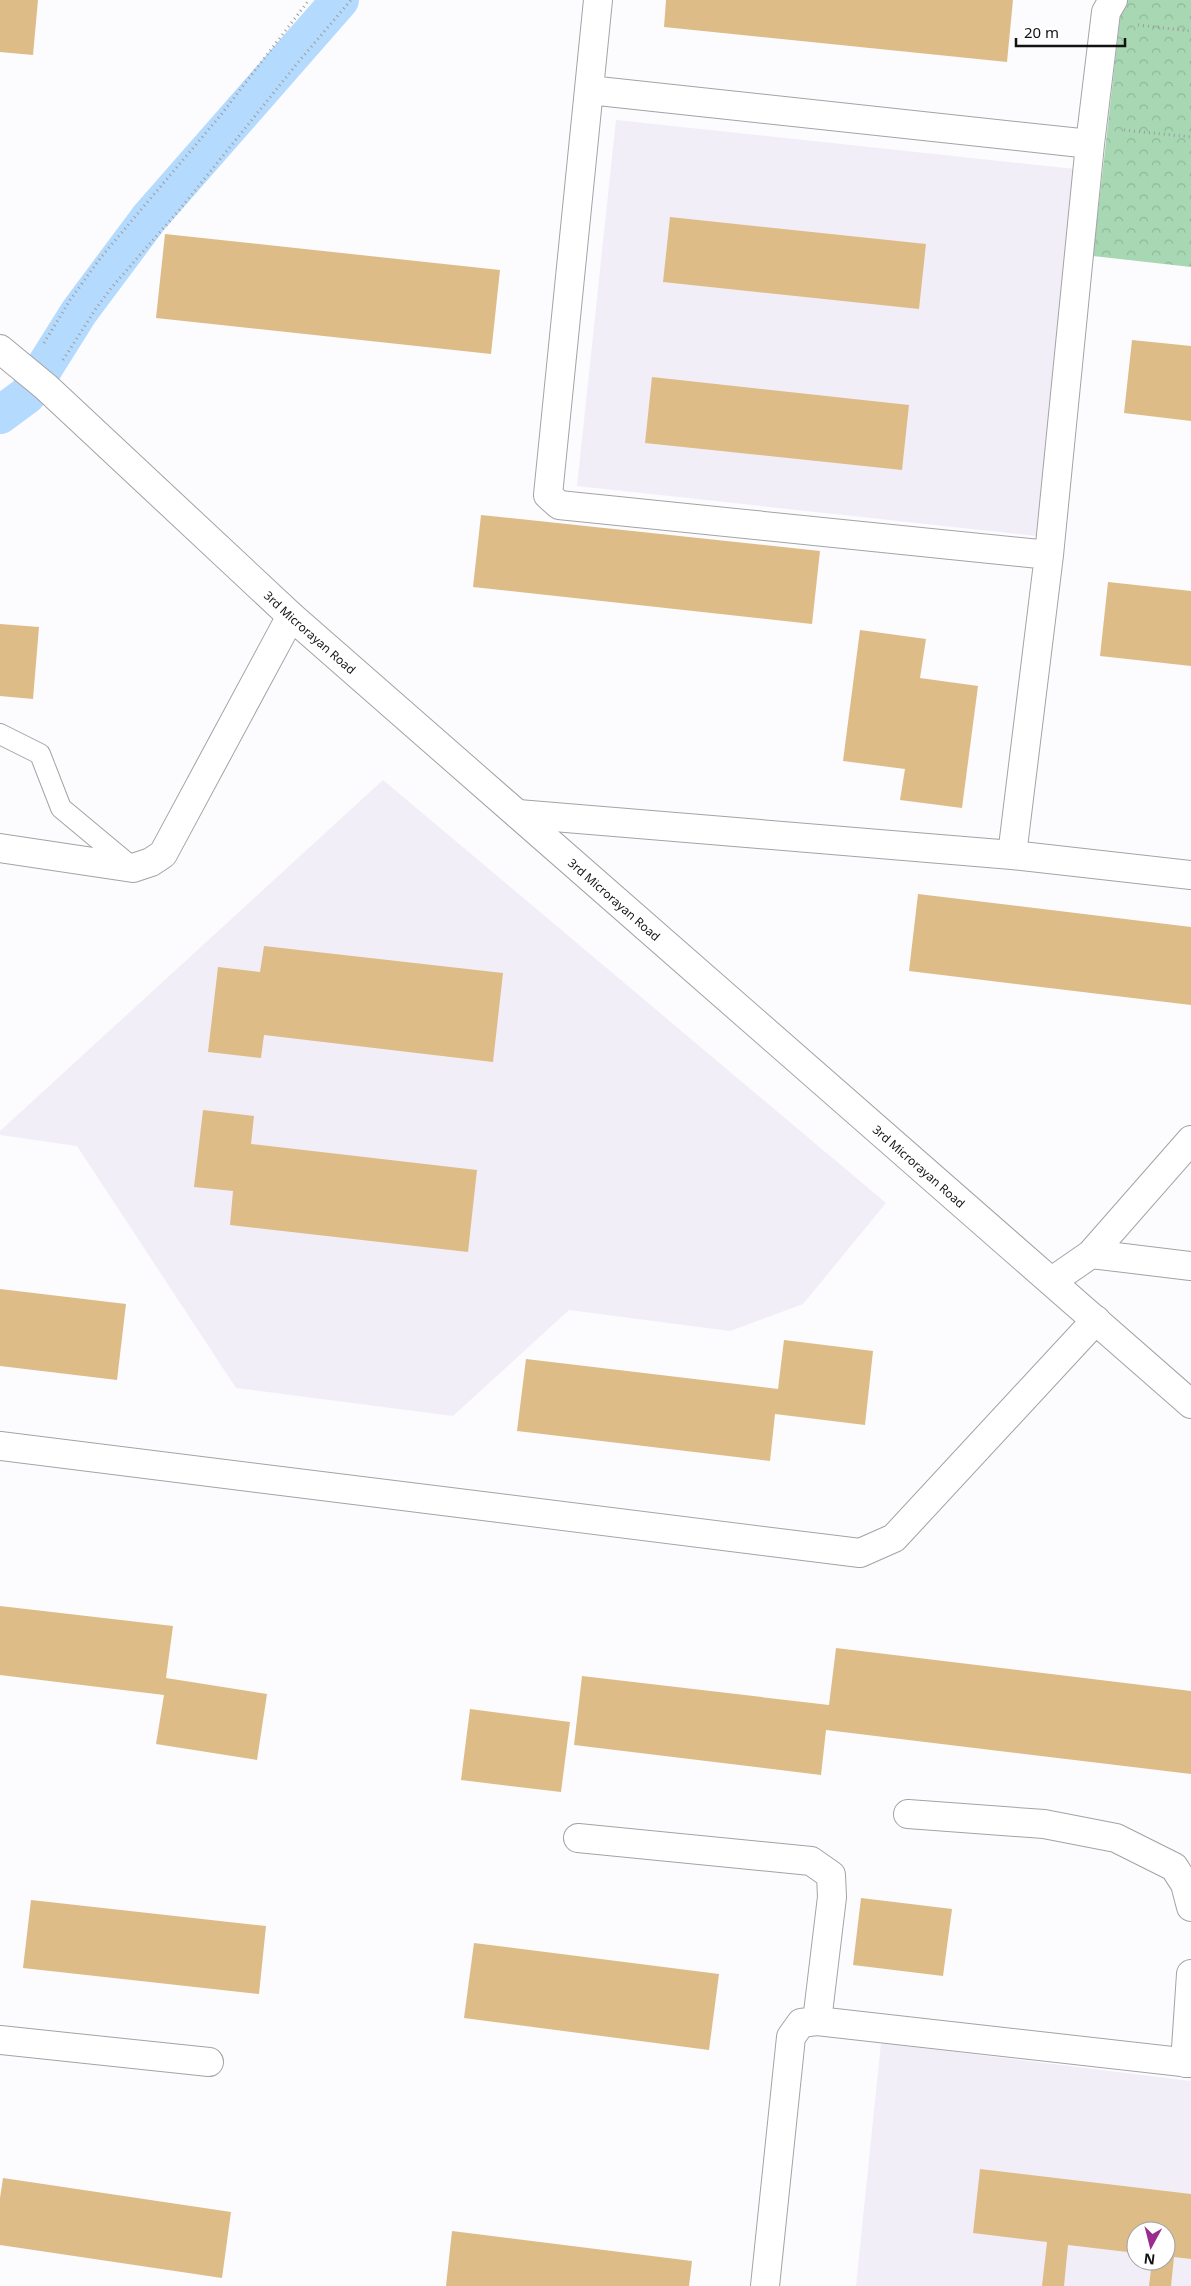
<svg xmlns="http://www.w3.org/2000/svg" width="1191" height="2286" viewBox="0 0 1191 2286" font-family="'Noto Sans',sans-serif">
	<defs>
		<pattern id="park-crowns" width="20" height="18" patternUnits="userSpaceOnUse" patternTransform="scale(1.25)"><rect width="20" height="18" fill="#a8d7b3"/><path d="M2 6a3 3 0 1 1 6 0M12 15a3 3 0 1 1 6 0" fill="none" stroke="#90b899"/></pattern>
	</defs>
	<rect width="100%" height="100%" fill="#fcfbfe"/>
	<path fill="#f2eef7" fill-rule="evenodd" d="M616 120 1075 169 1036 536 577 486Z
		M383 780 886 1203 803 1304 730 1331 569 1310 453 1416 236 1388 77 1146 0 1135V1131Z
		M881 2043 1191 2081V2286H856ZM1136 2231H1166V2261H1136Z"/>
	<path fill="url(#park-crowns)" d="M1126 0H1191V267L1093 256 1121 9Z"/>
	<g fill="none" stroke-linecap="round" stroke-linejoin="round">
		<path stroke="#b4dafd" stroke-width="38" d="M0 415 27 395 79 312 149 218 340 0"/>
	</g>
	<path fill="#debc87" d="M0 0H38L33 55 0 52Z
		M666 0H1013L1007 62 664 27Z
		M670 217 926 244 919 309 663 282Z
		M165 234 500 270 491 354 156 318Z
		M1132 340 1191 346V421L1124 413Z
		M652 377 909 405 902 470 645 443Z
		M481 515 820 551 812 624 473 587Z
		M1108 582 1191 591V666L1100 656Z
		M0 624 39 627 33 699 0 696Z
		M860 630 926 639 920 678 978 686 962 808 900 800 905 769 843 761Z
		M918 894 1191 927V1005L909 971Z
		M264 946 503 973 493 1062 264 1035 261 1058 208 1052 218 967 260 972Z
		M203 1110 254 1116 251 1144 477 1170 468 1252 230 1225 233 1191 194 1187Z
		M0 1289 126 1304 117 1380 0 1366Z
		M784 1340 873 1351 865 1425 775 1414 770 1461 517 1431 526 1359 778 1389Z
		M0 1606 173 1626 166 1678 267 1694 257 1760 156 1744 164 1695 0 1675Z
		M836 1648 1191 1691V1774L826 1730 821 1775 574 1745 582 1676 829 1705Z
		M470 1709 570 1722 561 1792 461 1780Z
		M861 1898 952 1909 943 1976 853 1965Z
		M31 1900 266 1926 259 1994 23 1968Z
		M474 1943 719 1974 709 2050 464 2018Z
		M980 2169 1191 2194V2259L1174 2257 1171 2286H1149L1152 2261H1166V2231H1136V2253L1068 2245 1064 2286H1042L1047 2242 973 2233Z
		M3 2178 231 2212 222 2278 0 2245V2198Z
		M452 2231 692 2261 689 2286H446Z"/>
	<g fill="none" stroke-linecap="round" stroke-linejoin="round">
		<defs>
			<path id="lane" d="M0 734 40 754 61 808 133 868"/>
			<path id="street" d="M598 0 548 495 559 505 1049 555
				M589 90 1090 144
				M518 814 1012 855 1191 875
				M0 848 133 868 151 862 163 854 291 616
				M1012 855 1049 555 1090 144 1106 12 1113 0
				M1091 1254 1191 1266
				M1052 1281 1091 1254 1191 1140
				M0 1446 860 1553 894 1538 1096 1320
				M908 1814 1044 1824 1116 1838 1174 1867 1185 1884 1191 1907
				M578 1838 811 1861 831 1875 832 1897 817 2021
				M0 2040 209 2062
				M1185 2063 1191 1974
				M765 2286 791 2037 801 2023 817 2021 1191 2063"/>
			<g id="secondary">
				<path id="s1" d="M0 349 46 387 291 616 1191 1404"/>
			</g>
		</defs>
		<use href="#lane" stroke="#a4a2a5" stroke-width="22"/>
		<use href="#street" stroke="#a4a2a5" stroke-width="30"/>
		<use href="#secondary" stroke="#a4a2a5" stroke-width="30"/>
		<path stroke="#9d9c9e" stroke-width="3" stroke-dasharray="1 4" stroke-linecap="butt" d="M1138 25 1191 31
			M1124 130 1191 137
			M44 343 70 300 102 256 220 116 309 0
			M63 360 97 307 112 287 181 208 300 60 351 0"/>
		<use href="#lane" stroke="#fff" stroke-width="20"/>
		<use href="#street" stroke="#fff" stroke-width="28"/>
		<use href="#secondary" stroke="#fff" stroke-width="28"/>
	</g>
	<g text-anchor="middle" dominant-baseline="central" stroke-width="5" stroke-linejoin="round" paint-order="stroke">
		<g font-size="12" fill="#131213" stroke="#fff">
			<text stroke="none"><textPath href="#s1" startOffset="420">3rd Microrayan Road</textPath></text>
			<text stroke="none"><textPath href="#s1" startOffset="825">3rd Microrayan Road</textPath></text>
			<text stroke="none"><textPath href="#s1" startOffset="1230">3rd Microrayan Road</textPath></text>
		</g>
	</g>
	<g transform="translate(1151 2246) rotate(187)"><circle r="24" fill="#ffffff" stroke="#a1a0a1"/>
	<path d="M0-4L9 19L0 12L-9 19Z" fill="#992d8e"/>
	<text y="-8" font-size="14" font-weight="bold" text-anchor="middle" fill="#131213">N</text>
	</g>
	<path d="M1016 38v8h109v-8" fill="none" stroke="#131213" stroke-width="2.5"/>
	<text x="1024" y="38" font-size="15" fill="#131213" stroke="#ffffff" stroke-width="4" paint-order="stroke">20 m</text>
</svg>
